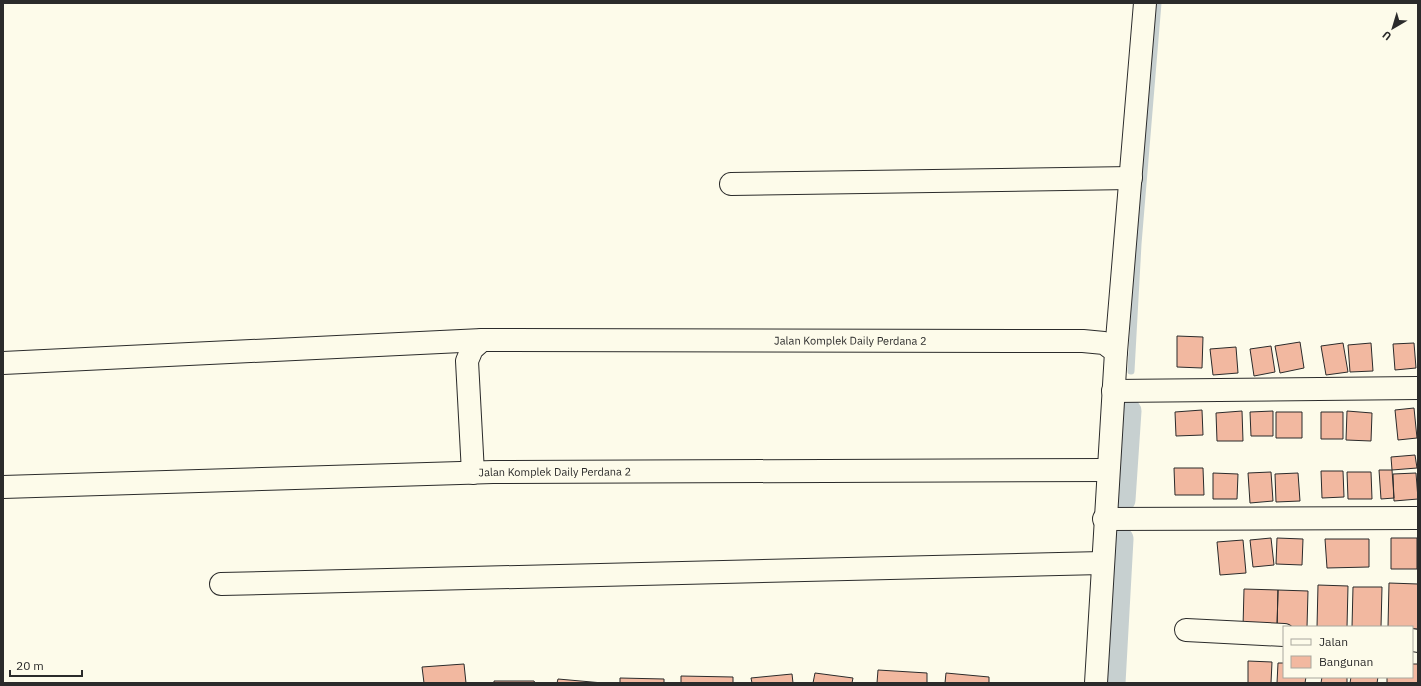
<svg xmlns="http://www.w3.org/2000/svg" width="1421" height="686" viewBox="0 0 1421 686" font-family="'IBM Plex Sans',sans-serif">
	<rect width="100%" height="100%" fill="#fdfbea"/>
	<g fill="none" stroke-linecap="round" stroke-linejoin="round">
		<path stroke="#c7d0d0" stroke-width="7" d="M1131 371 1138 244 1158 3"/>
		<path stroke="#c7d0d0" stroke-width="25" d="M1123 500 1129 411
			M1113 683 1121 539"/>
	</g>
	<path fill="#f2b8a0" stroke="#2b2b2b" d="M1177 336 1203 337 1202 368 1177 367Z
		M1300 342 1304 368 1280 373 1275 346Z
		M1343 343 1348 372 1326 375 1321 346Z
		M1371 343 1373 371 1350 372 1348 345Z
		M1414 343 1416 368 1395 370 1393 344Z
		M1271 346 1275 372 1254 376 1250 349Z
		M1236 347 1238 373 1213 375 1210 349Z
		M1414 408 1417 438 1398 440 1395 410Z
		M1202 410 1203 435 1176 436 1175 412Z
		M1242 411 1243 441H1217L1216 413Z
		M1273 411V436H1251L1250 412Z
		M1347 411 1372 413 1371 441 1346 440Z
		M1276 412H1302V438H1276Z
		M1321 412H1343V439H1321Z
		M1415 455 1417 468 1392 470 1391 457Z
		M1174 468H1203L1204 495H1175Z
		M1379 470H1392L1394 498 1381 499Z
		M1321 471H1343L1344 497 1322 498Z
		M1271 472 1273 501 1250 503 1248 473Z
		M1347 472H1371L1372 499H1348Z
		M1213 473 1238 474 1237 499H1213Z
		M1298 473 1300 501 1276 502 1275 474Z
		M1416 473 1418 499 1394 501 1393 474Z
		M1271 538 1274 565 1253 567 1250 540Z
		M1277 538 1303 539 1302 565 1276 564Z
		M1391 538H1417V569H1391Z
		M1325 539H1369V567L1327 568Z
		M1243 540 1246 573 1220 575 1217 542Z
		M1389 583 1418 584V629H1412V627H1388Z
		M1318 585 1348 586 1347 627H1317Z
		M1353 587H1382L1381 627H1352Z
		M1244 589 1278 590 1277 628 1243 627Z
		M1278 590 1308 591 1307 627 1277 628Z
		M1248 661 1272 662 1271 683H1248Z
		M1278 663H1284V677H1306L1305 683H1277Z
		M464 664 466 683H424L422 667Z
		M1412 664H1418V683H1387V677H1412Z
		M878 670 927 673V683H877Z
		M815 673 853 678 852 683H813Z
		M946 673 989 677V683H945Z
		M792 674 793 683H752L751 678Z
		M681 676 733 677V683H681Z
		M1322 677H1347V683H1321Z
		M1351 677H1378L1377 683H1350Z
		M620 678 664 679V683H620Z
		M558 679 603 683H557Z
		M494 681H534L535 683H494Z"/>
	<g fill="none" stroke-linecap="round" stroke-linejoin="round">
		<defs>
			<g id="street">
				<path d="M731 184 1131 178"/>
				<path d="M1116 352 1145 3"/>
				<path d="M3 363 482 340"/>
				<path d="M1113 391 1418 388"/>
				<path id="s1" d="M473 473 467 361 472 349 482 340 1083 341 1104 343 1116 352 1096 683"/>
				<path id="s2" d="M3 487 493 472 1108 470"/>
				<path d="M1104 519 1418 518"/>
				<path d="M221 584 1102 563"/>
				<path d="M1186 630 1284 635"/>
				<path d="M1412 640 1418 641"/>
			</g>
		</defs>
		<use href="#street" stroke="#2b2b2b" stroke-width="24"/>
		<use href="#street" stroke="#fdfbea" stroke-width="22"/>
	</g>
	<g text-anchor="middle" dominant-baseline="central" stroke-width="3" stroke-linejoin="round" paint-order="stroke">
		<g font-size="11" fill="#2b2b2b" stroke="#fdfbea">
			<text stroke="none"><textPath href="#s1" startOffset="507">Jalan Komplek Daily Perdana 2</textPath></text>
			<text stroke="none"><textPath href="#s2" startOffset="552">Jalan Komplek Daily Perdana 2</textPath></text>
		</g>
	</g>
	<rect width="1421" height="686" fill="none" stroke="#2b2b2b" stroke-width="8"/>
	<rect x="1283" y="626" width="130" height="52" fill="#fdfbea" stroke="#a9a89e"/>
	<rect x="1291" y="639" width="20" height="6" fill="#fdfbea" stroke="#a9a89e"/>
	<text x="1319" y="646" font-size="12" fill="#2b2b2b">Jalan</text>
	<rect x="1291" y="656" width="20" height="12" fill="#f2b8a0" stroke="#a9a89e"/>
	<text x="1319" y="666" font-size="12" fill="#2b2b2b">Bangunan</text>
	<g transform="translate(1393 28) rotate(218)" stroke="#fdfbea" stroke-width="3" paint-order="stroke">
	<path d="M0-3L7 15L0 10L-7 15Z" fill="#2b2b2b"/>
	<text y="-6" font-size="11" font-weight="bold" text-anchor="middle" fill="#2b2b2b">U</text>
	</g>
	<path d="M10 670v6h72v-6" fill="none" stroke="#2b2b2b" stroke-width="2"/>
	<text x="16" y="670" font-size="12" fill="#2b2b2b" stroke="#fdfbea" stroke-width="3" paint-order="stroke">20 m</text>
</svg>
